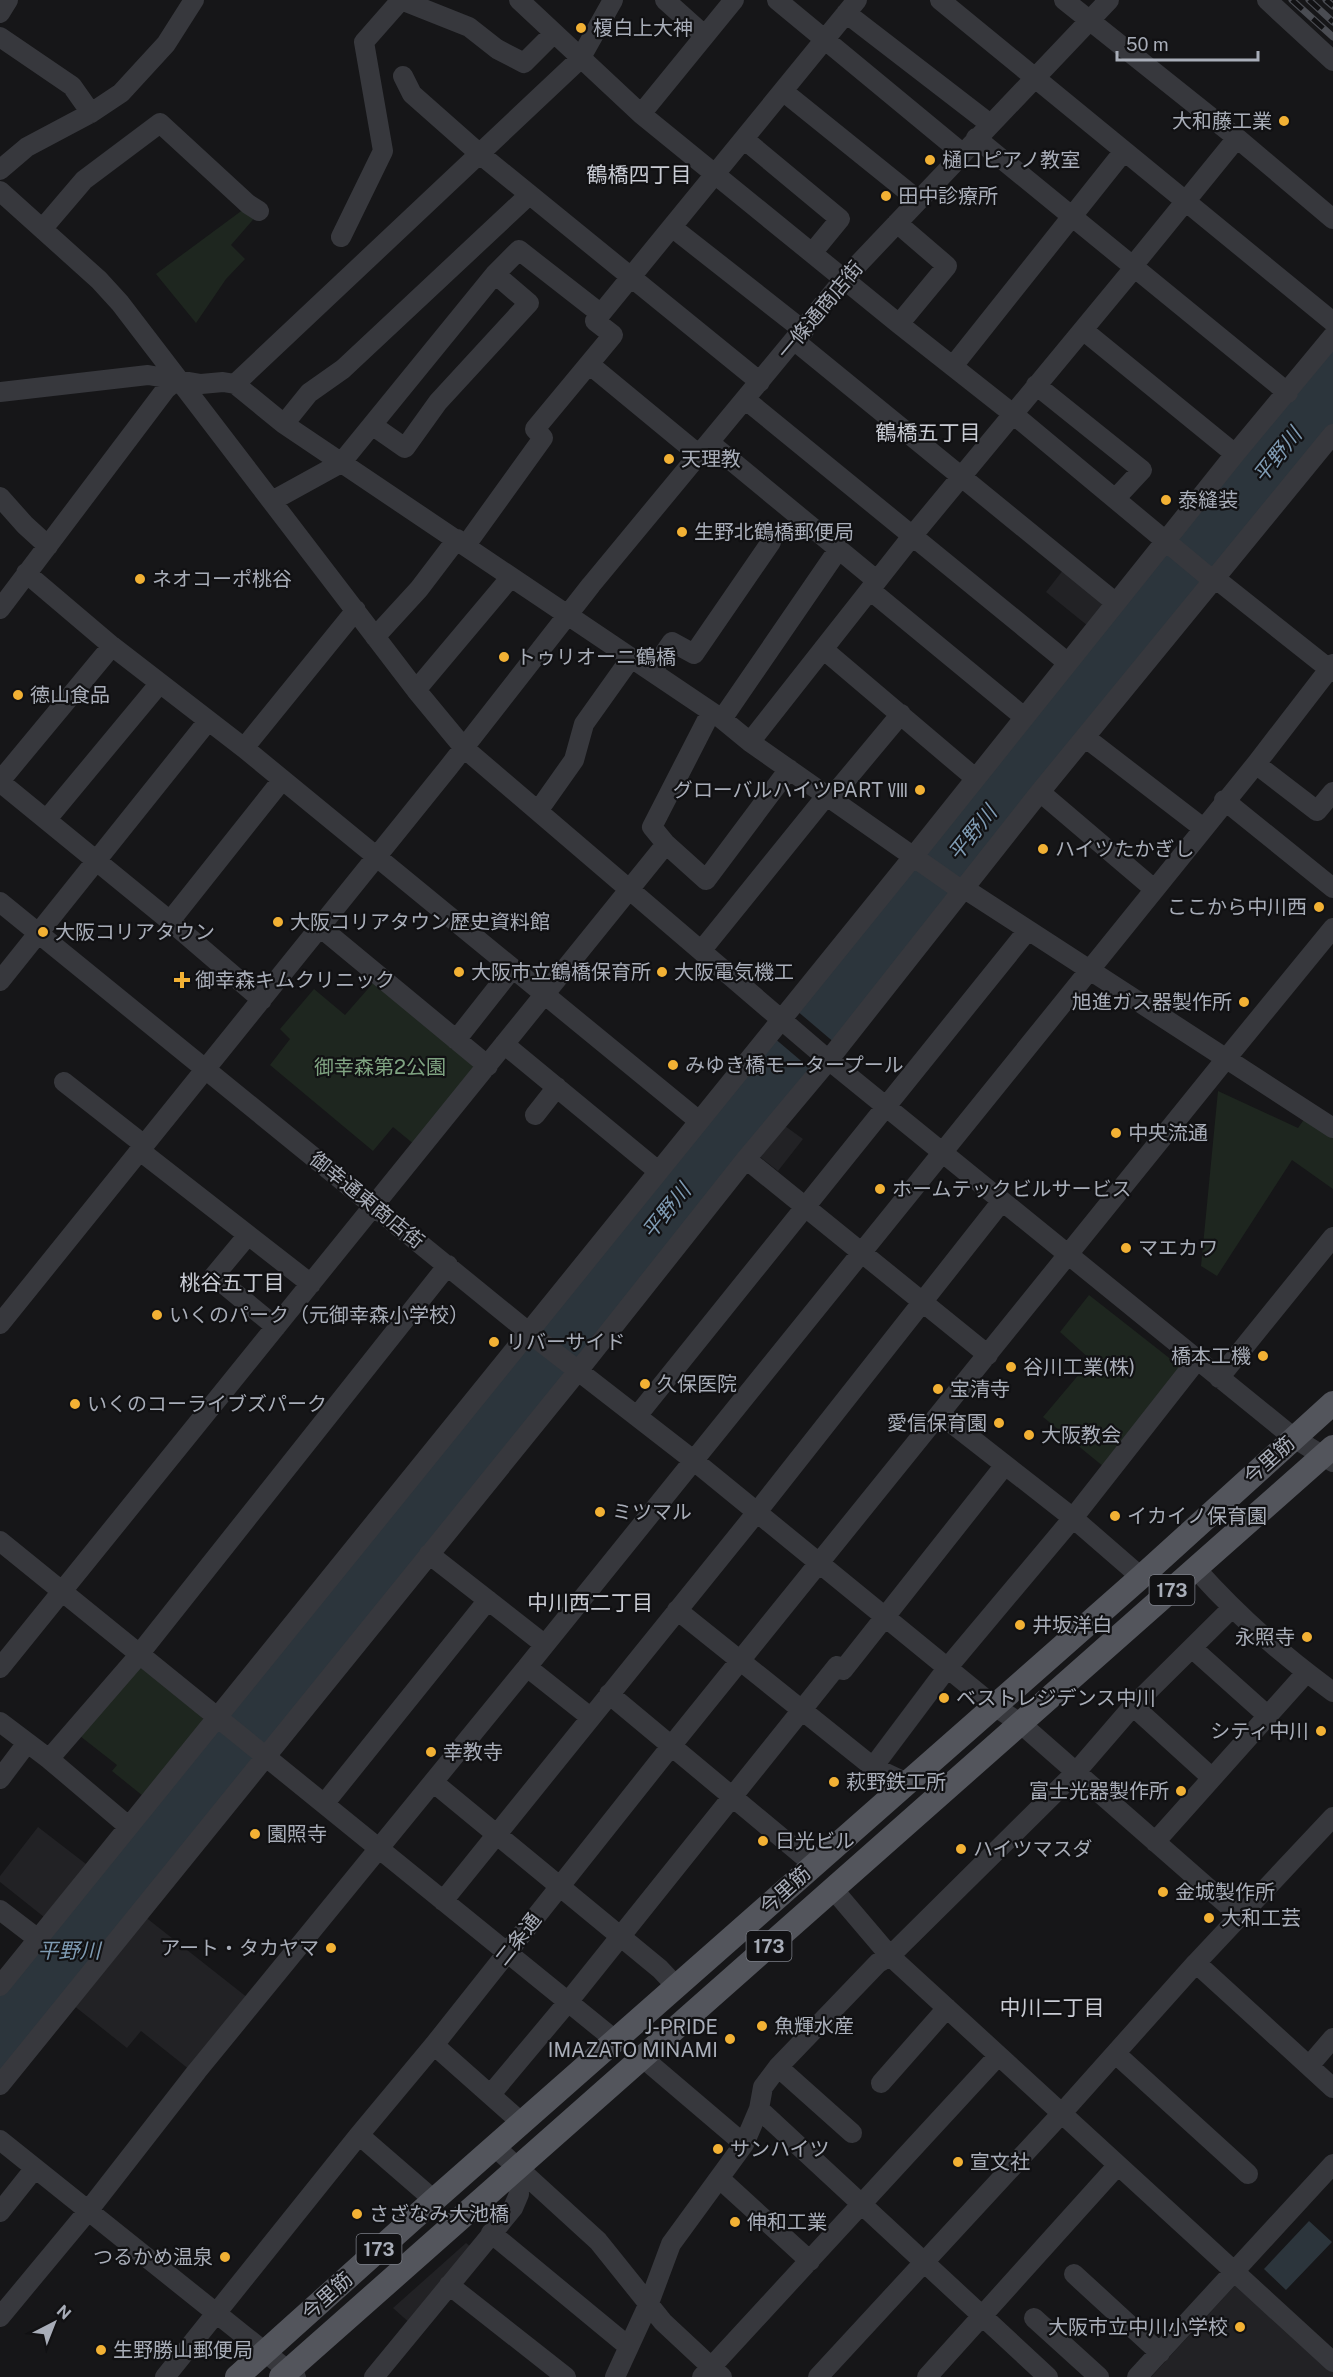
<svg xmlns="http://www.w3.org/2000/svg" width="1333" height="2377" viewBox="0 0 1333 2377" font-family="'Public Sans','Noto Sans JP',sans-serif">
	<rect width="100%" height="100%" fill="#161618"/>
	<path fill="#222225" d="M1067 565 1110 600 1088 626 1046 592Z
		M785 1126 803 1139 778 1171 760 1157Z
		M38 1827 86 1864 44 1917 0 1882V1876Z
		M144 1916 248 1998 190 2070 141 2031 127 2048 73 2005Z
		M466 2243 474 2249 412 2325 393 2308Z
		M1236 2284 1333 2371V2377H1151Z"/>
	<path fill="#1e261f" d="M248 206 258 214 231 245 245 259 226 279 196 323 156 274Z
		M374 982 478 1070 415 1145 393 1127 373 1151 270 1065 290 1039 280 1029 314 989 345 1015Z
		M1218 1091 1298 1128 1305 1118 1333 1137V1189L1292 1160 1217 1276 1201 1266Z
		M1089 1295 1182 1368 1104 1467 1043 1417 1091 1360 1060 1332Z
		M139 1665 202 1715 204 1723 143 1796 112 1771 117 1765 80 1736Z"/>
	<path fill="#2c353c" d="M1333 346V424L0 2075V1996Z
		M1309 2221 1332 2242 1286 2290 1264 2269Z"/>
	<path fill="#161618" d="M796 1010 836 1044 813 1071 773 1037Z"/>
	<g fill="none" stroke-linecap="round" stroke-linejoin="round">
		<path stroke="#37383d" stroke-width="20" d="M519 0 641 114 899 324 1013 414 1210 578 1216 579 1333 672
			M665 0 704 35
			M777 0 962 153
			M940 0 1333 322
			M1064 0 1237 138 1333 219
			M1267 0 1333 61
			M0 13 8 0
			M846 13 990 124
			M0 37 72 86 91 113
			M403 76 412 94 481 155 760 382
			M784 92 918 200
			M641 114 734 0
			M976 138 1288 393
			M745 140 840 219 812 253
			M0 170 27 147 91 113 121 93 166 44 194 0
			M0 191 99 280 120 303 416 690 464 748 825 1057 1294 1438 1333 1462
			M897 223 947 266 899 324
			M43 228 84 180 160 123 248 204 259 211
			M673 228 804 331
			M341 237 383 151 364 42 401 0 469 27 497 49 524 63 553 34
			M1132 267 1237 138
			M1083 330 1235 454
			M795 341 1116 603
			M589 364 698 454
			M953 366 1124 151
			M235 384 580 59 613 0
			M1036 385 1142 470 1115 499
			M0 392 148 375 201 384 223 382 235 384 284 424 722 719 750 742 958 888 965 889 1333 1128
			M746 400 1068 663
			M284 424 309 393 343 369 529 195
			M372 425 405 448 438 402 529 303 495 274
			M710 443 876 580
			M0 497 25 525 48 546
			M272 501 341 463 495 274 519 250 601 314
			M466 545 543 438 535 429 613 335 595 321 857 0
			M26 573 112 646 244 748 699 1121
			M870 590 1024 717
			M0 609 166 389 177 380
			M375 637 419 589 457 539
			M823 649 975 778
			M652 671 672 642 694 654 771 542
			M416 690 511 577
			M722 719 838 550
			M1086 738 1203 828
			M750 742 913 535 1134 268
			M244 748 356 610
			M1256 764 1317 811 1333 792
			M0 781 112 646
			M0 782 170 921 262 1000
			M1040 792 1154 889
			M831 798 901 714
			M1224 800 1333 888
			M538 811 574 760 584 724 631 658
			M47 819 160 683
			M666 844 652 827 711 712
			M0 902 532 1335 693 1460 994 1706 1020 1723 1240 1916
			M170 921 282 780
			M320 927 488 1066
			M701 951 827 795
			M0 981 208 721
			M456 1040 512 969
			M504 1044 658 1171
			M64 1082 143 1144
			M535 1115 557 1087
			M139 1150 311 1284
			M746 1159 988 1355
			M248 1235 214 1276 276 1327
			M0 1324 448 768 591 585 845 278 1109 0
			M1219 1378 1333 1237
			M940 1414 1073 1518 1141 1577
			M637 1416 1028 930
			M0 1541 615 2040
			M429 1554 544 1644
			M1196 1569C1237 1615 1283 1656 1333 1692
			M677 1610 873 1767 907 1783
			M1192 1648 1268 1716
			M527 1667 590 1717
			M0 1668 666 844 706 880 789 769
			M609 1694 813 1864
			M1133 1706 1212 1778
			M0 1722 49 1759 128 1826
			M49 1759 133 1662 448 1265
			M873 1767 948 1667 1073 1518 1197 1360
			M0 1779 27 1743
			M433 1782 660 1969 676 1986
			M324 1804 488 1600
			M1155 1842 1306 1673
			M833 1889 890 1956 1333 2362
			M443 1901 757 1512 1002 1201
			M0 1910 38 1939
			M1196 1963 1333 2088
			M0 1986 921 847 1235 454 1333 336
			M434 2045 522 2123
			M1116 2054 1248 2174
			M643 2058 744 2144
			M1309 2066 1333 2038
			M778 2067 852 2133
			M881 2083 947 2008
			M0 2085 578 1371 746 1159 823 1067 1040 792 1333 434
			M491 2094 568 2002 837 1666 843 1670 1005 1465
			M759 2109 1048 2377
			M359 2135 434 2200
			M0 2140 296 2377
			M495 2147 598 2241 663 2322 722 2377
			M719 2178 810 2261
			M0 2212 35 2168
			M491 2233 629 2347
			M1074 2274 1160 2353
			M449 2285 566 2377
			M0 2317 88 2211 197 2071 527 1667 1256 764 1333 664
			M1034 2318 1099 2377
			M165 2377 359 2135 434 2045 672 1745 1225 1060 1333 928
			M374 2377 513 2208 519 2194 516 2168
			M615 2377 649 2303 671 2244 744 2144 759 2109 763 2087 778 2067 878 1963 890 1956 1076 1772 1133 1706 1232 1608
			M702 2377 998 2056
			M818 2377 1062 2113 1196 1963 1333 1817
			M927 2377 1118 2165
			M1137 2377 1333 2164"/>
		<path stroke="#53555c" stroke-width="24" d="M237 2377 434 2200 1141 1577 1333 1403
			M281 2377 1333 1447"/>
		<defs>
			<path id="rail" d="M1292 0 1333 37
				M1309 0 1333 22
				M1326 0 1333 6"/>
		</defs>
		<use href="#rail" stroke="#4a4c52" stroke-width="7"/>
		<use href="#rail" stroke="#111113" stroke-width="4.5" stroke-dasharray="14" stroke-linecap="butt"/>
	</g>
	<g fill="#f2b134" stroke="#111113" stroke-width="2">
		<circle cx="581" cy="28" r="6"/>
		<circle cx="1284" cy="121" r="6"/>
		<circle cx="930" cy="160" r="6"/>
		<circle cx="886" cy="196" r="6"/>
		<circle cx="669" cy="459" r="6"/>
		<circle cx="1166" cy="500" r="6"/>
		<circle cx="682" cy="532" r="6"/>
		<circle cx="140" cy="579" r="6"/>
		<circle cx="504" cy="657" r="6"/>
		<circle cx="18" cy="695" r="6"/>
		<circle cx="920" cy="790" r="6"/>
		<circle cx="1043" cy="849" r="6"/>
		<circle cx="1319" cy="907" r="6"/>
		<circle cx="278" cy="922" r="6"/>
		<circle cx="43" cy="932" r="6"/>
		<circle cx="459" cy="972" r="6"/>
		<circle cx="662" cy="972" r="6"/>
		<path d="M179 971h6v6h6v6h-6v6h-6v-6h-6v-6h6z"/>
		<circle cx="1244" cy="1002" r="6"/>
		<circle cx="673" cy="1065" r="6"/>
		<circle cx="1116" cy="1133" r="6"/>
		<circle cx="880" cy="1189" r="6"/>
		<circle cx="1126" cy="1248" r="6"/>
		<circle cx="157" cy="1315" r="6"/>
		<circle cx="494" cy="1342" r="6"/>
		<circle cx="1263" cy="1356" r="6"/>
		<circle cx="1011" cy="1367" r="6"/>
		<circle cx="645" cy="1384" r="6"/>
		<circle cx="938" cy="1389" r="6"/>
		<circle cx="75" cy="1404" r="6"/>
		<circle cx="999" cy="1423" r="6"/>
		<circle cx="1029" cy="1435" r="6"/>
		<circle cx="600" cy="1512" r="6"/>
		<circle cx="1115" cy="1516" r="6"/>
		<circle cx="1020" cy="1625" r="6"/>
		<circle cx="1307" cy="1637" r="6"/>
		<circle cx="944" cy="1698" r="6"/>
		<circle cx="1321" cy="1731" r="6"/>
		<circle cx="431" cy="1752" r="6"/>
		<circle cx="834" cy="1782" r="6"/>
		<circle cx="1181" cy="1791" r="6"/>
		<circle cx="255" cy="1834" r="6"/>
		<circle cx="763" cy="1841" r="6"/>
		<circle cx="961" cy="1849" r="6"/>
		<circle cx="1163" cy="1892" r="6"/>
		<circle cx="1209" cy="1918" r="6"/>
		<circle cx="331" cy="1948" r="6"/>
		<circle cx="762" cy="2026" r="6"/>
		<circle cx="730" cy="2039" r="6"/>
		<circle cx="718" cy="2149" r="6"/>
		<circle cx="958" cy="2162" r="6"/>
		<circle cx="357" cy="2214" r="6"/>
		<circle cx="735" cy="2222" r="6"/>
		<circle cx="225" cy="2257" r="6"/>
		<circle cx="1240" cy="2327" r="6"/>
		<circle cx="101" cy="2350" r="6"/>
	</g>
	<g text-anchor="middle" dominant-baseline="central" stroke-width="4.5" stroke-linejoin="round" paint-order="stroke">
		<g fill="#111113" stroke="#7b7e86" stroke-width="1.5">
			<rect x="1149.5" y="1575" width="45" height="30" rx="4.5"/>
			<rect x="746.5" y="1931" width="45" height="30" rx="4.5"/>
			<rect x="356.5" y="2234" width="45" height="30" rx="4.5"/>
		</g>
		<g font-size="18" font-weight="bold" fill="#a8adb8">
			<text x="1172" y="1590">173</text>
			<text x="769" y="1946">173</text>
			<text x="379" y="2249">173</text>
		</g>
		<g font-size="20" fill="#a8adb8" stroke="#111113" text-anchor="start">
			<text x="593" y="28">榎白上大神</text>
			<text x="1272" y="121" text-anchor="end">大和藤工業</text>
			<text x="942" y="160">樋口ピアノ教室</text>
			<text x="898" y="196">田中診療所</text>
			<text x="681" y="459">天理教</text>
			<text x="1178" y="500">泰縫装</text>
			<text x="694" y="532">生野北鶴橋郵便局</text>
			<text x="152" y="579">ネオコーポ桃谷</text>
			<text x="516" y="657">トゥリオーニ鶴橋</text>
			<text x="30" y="695">徳山食品</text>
			<text x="908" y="790" text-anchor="end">グローバルハイツPART Ⅷ</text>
			<text x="1055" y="849">ハイツたかぎし</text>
			<text x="1307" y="907" text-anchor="end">ここから中川西</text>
			<text x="290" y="922">大阪コリアタウン歴史資料館</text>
			<text x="55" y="932">大阪コリアタウン</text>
			<text x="471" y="972">大阪市立鶴橋保育所</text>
			<text x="674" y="972">大阪電気機工</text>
			<text x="195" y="980">御幸森キムクリニック</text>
			<text x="1232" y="1002" text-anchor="end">旭進ガス器製作所</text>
			<text x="685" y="1065">みゆき橋モータープール</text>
			<text x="1128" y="1133">中央流通</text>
			<text x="892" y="1189">ホームテックビルサービス</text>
			<text x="1138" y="1248">マエカワ</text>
			<text x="169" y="1315">いくのパーク（元御幸森小学校）</text>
			<text x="506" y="1342">リバーサイド</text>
			<text x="1251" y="1356" text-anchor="end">橋本工機</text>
			<text x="1023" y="1367">谷川工業(株)</text>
			<text x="657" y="1384">久保医院</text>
			<text x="950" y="1389">宝清寺</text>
			<text x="87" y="1404">いくのコーライブズパーク</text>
			<text x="987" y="1423" text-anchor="end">愛信保育園</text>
			<text x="1041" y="1435">大阪教会</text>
			<text x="612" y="1512">ミツマル</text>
			<text x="1127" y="1516">イカイノ保育園</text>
			<text x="1032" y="1625">井坂洋白</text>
			<text x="1295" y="1637" text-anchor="end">永照寺</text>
			<text x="956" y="1698">ベストレジデンス中川</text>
			<text x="1309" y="1731" text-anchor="end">シティ中川</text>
			<text x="443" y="1752">幸教寺</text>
			<text x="846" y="1782">萩野鉄工所</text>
			<text x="1169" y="1791" text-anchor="end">富士光器製作所</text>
			<text x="267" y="1834">園照寺</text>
			<text x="775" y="1841">日光ビル</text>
			<text x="973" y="1849">ハイツマスダ</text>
			<text x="1175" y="1892">金城製作所</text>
			<text x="1221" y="1918">大和工芸</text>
			<text x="319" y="1948" text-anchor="end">アート・タカヤマ</text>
			<text x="774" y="2026">魚輝水産</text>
			<text x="718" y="2027" text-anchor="end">J-PRIDE<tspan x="718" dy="23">IMAZATO MINAMI</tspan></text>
			<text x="730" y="2149">サンハイツ</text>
			<text x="970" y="2162">宣文社</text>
			<text x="369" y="2214">さざなみ大池橋</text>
			<text x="747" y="2222">伸和工業</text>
			<text x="213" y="2257" text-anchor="end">つるかめ温泉</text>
			<text x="1228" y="2327" text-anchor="end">大阪市立中川小学校</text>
			<text x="113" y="2350">生野勝山郵便局</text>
		</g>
		<g font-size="20" fill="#a8adb8" stroke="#111113">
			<text transform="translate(820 310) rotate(-50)">一條通商店街</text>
			<text transform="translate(367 1200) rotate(39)">御幸通東商店街</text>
			<text transform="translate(1269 1460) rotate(-42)">今里筋</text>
			<text transform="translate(785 1890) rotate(-42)">今里筋</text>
			<text transform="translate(518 1939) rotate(-52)">二条通</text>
			<text transform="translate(327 2296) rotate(-42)">今里筋</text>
		</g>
		<g font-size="20" fill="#7fa381" stroke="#111113">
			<text x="380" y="1067">御幸森第2公園</text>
		</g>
		<g font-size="21" fill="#c9ccd4" stroke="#111113">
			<text x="639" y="174">鶴橋四丁目</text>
			<text x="928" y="432">鶴橋五丁目</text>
			<text x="232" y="1282">桃谷五丁目</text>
			<text x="590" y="1602">中川西二丁目</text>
			<text x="1052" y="2007">中川二丁目</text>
		</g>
		<g font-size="21" font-style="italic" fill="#7f9bb3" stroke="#111113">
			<text transform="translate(1277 455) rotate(-51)">平野川</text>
			<text transform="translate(972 833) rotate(-51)">平野川</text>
			<text transform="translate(666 1211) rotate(-51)">平野川</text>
			<text x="69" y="1950">平野川</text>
		</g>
	</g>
	<g transform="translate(54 2323) rotate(42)" stroke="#111113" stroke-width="4.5" paint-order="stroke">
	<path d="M0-4.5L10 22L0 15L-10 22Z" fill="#a8adb8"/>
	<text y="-9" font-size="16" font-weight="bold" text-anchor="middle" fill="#a8adb8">N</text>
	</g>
	<path d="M1117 51v9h141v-9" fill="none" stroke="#a8adb8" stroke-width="3"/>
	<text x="1126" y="51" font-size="18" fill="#a8adb8" stroke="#111113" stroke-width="4.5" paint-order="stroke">50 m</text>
</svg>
